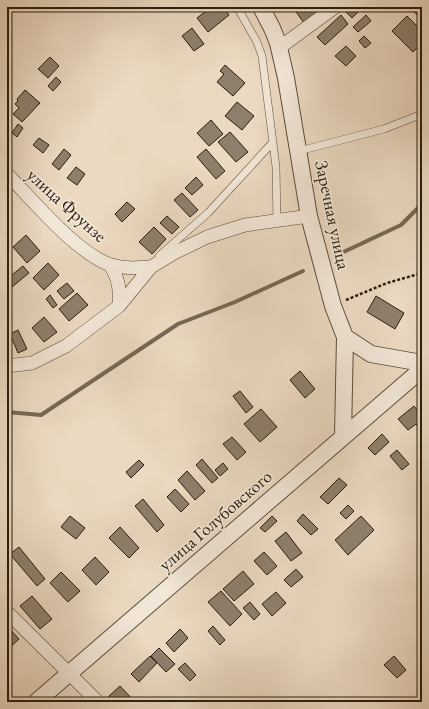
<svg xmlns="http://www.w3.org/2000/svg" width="429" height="709" viewBox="0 0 429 709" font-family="'EB Garamond',serif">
	<rect width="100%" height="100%" fill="#ebd9c1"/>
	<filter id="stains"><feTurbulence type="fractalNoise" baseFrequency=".005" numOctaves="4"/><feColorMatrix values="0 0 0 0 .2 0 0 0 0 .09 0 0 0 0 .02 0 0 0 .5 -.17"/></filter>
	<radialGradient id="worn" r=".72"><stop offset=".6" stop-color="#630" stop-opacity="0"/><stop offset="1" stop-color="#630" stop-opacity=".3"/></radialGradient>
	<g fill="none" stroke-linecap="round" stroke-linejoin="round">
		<path stroke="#766855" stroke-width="4" d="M337 255 401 225 422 204
			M7 412 41 415 178 324 235 302 303 271"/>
	</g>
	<path fill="#8e7f6c" stroke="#291e0f" d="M211 7H223L229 15 208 32 197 18Z
		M296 7H317L320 11 304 23 294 9Z
		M349 7H363L352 18 345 11Z
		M415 7H422V19L412 10Z
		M341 15 348 24 325 45 317 37Z
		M366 15 371 21 358 32 353 27Z
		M407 16 422 31V43L413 52 392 31Z
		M192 28 204 44 194 51 182 36Z
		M364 36 371 43 365 48 359 41Z
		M346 46 356 56 346 66 335 56Z
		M50 57 59 66 48 78 38 69Z
		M225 65 245 83 233 96 217 82 224 74 220 71Z
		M56 77 61 82 53 91 48 86Z
		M25 90 40 103 22 122 13 114 19 108 15 104 18 101 17 99Z
		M237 102 254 116 242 130 225 116Z
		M211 120 223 134 209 146 197 133Z
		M18 124 23 128 17 137 12 133Z
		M230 132 248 152 236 162 218 142Z
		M39 138 49 145 43 153 33 145Z
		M64 149 71 155 59 170 52 164Z
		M206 149 225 171 216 179 197 157Z
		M76 167 85 174 77 185 67 178Z
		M196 177 203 185 192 195 185 188Z
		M182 193 198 210 190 217 174 200Z
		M127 202 135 209 122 222 115 214Z
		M167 216 179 227 172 234 160 223Z
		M154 227 166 239 152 254 139 242Z
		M26 235 40 251 27 263 13 247Z
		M7 238 11 244 7 247Z
		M48 263 59 275 44 290 33 278Z
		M23 266 29 273 12 287 7 279Z
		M67 283 74 291 64 299 57 291Z
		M77 293 88 305 69 321 59 309Z
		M50 295 57 305 53 308 46 299Z
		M376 296 404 313 395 329 367 312Z
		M44 317 57 332 44 342 32 328Z
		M18 330 27 349 18 353 10 334Z
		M300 371 315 389 305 398 290 380Z
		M240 391 253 407 246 413 233 396Z
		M414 406 422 416V431L416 424 408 430 398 419Z
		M261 409 277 427 260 442 244 424Z
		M382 434 389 442 375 455 368 448Z
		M232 437 246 452 237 460 223 444Z
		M397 450 409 464 402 470 390 456Z
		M202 459 218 478 212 483 196 465Z
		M139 460 144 465 131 478 126 472Z
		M223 463 228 469 220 476 215 470Z
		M187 471 205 491 195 500 178 480Z
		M339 478 347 485 328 504 320 497Z
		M175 489 189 504 181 512 167 497Z
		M143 499 164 525 157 532 135 506Z
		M348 505 354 511 346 519 340 513Z
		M303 514 318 529 311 535 297 521Z
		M70 516 85 528 76 539 61 527Z
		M272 516 277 521 265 532 260 528Z
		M361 516 374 530 348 555 335 540Z
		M120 527 139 548 129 558 109 538Z
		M286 532 302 553 291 561 275 541Z
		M19 547 45 579 37 586 10 554Z
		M264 552 277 566 267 575 254 561Z
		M95 557 109 572 96 585 82 570Z
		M296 569 303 577 291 587 284 580Z
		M243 571 254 584 234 601 223 589Z
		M61 572 80 591 68 602 50 583Z
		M221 591 242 614 230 626 208 602Z
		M276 592 286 603 272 616 262 604Z
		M32 596 52 619 40 629 20 606Z
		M250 602 260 614 254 620 243 608Z
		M7 626 19 639 7 650Z
		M213 626 225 640 220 645 208 631Z
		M180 629 188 638 174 652 166 643Z
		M159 648 175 664 166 672 151 656Z
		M150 656 157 663 139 682 131 674Z
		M394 656 406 670 397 678 384 665Z
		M185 663 196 675 190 681 178 669Z
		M120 686 135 702H112L108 697Z"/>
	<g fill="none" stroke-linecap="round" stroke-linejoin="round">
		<defs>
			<path id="service" d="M237 7 257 42 262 56 276 167 277 221
				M299 151 384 129 422 114
				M159 256 208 213 273 142"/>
			<path id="minor" d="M279 48 335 7
				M7 174C33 200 77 254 111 265 125 269 137 268 151 267
				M110 265C119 279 120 289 119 306
				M7 366 32 363 66 346 119 306 151 267 174 253 207 237 245 225 309 216
				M7 612 98 702"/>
			<path id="tertiary" d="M261 7 272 28 278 43 286 78 309 216 333 306 345 337 343 435
				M345 337 371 354 422 363
				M36 702 422 369"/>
		</defs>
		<use href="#service" stroke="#5a4d3c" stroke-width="8"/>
		<use href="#minor" stroke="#5a4d3c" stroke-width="14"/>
		<use href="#tertiary" stroke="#5a4d3c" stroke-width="18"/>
		<path stroke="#291e0f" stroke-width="2.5" stroke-dasharray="3 2" stroke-linecap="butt" d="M346 300 387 283 422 273"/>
		<use href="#service" stroke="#f2e6d7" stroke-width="7"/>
		<use href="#minor" stroke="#f2e6d7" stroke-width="13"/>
		<use href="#tertiary" stroke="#f2e6d7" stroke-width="16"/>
	</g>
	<g text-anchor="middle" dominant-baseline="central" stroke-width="3.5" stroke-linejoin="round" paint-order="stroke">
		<g font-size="18" fill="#291e0f" stroke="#f2e6d7">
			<text transform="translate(67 205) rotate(42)">улица Фрунзе</text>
			<text transform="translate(333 215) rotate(78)">Заречная улица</text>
			<text transform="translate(215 520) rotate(-41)">улица Голубовского</text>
		</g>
	</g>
	<rect width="429" height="709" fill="none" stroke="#ebd9c1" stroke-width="24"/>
	<rect x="8" y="8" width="413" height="693" fill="none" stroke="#291e0f" stroke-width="2"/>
	<rect x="12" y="12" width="405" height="685" fill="none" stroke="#291e0f"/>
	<rect width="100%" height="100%" filter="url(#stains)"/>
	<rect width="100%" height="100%" fill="url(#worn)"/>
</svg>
